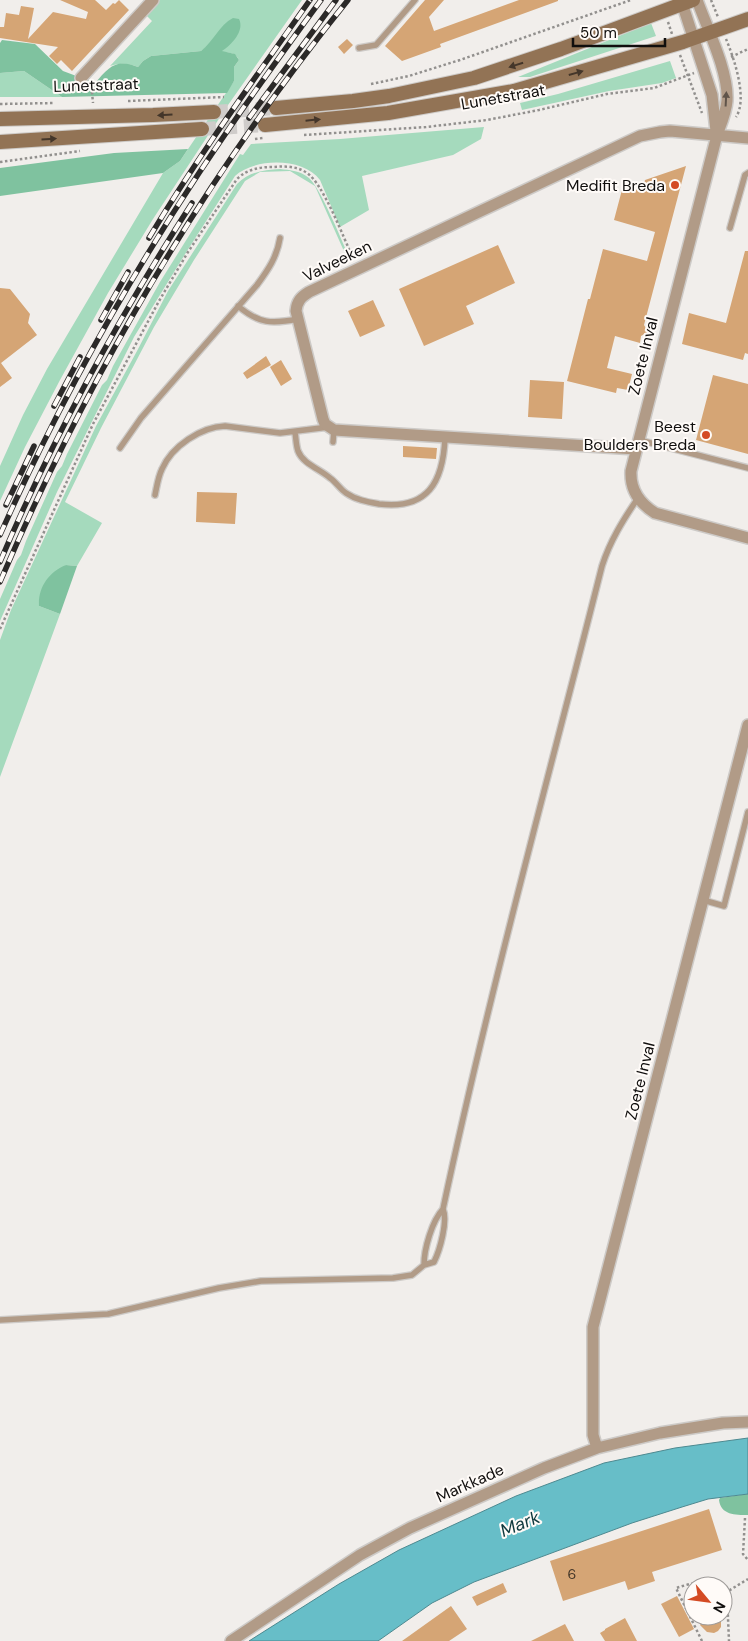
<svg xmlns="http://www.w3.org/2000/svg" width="748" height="1641" viewBox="0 0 748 1641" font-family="'DM Sans',sans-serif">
	<rect width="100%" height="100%" fill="#f1eeeb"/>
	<path fill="#a5dabd" d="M160 0H302L228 105 153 219 108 293 60 380 25 447 0 501V466L23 415 47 369 163 173 180 161 234 81V67L239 60C235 51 229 54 220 51 216 50 212 48 208 46L201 51 151 56 143 61 138 67C127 63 121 63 110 66L152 21 146 15Z
		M651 23 656 36 530 77H518Z
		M670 61 676 78 662 83 609 91 522 110 520 103 558 94Z
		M24 71 62 97H0V73Z
		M484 127 481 139 453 155 362 176 369 210 340 227 320 180C303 157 254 158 235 176L187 251 134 337 57 492 0 621V599L17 560 21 555 26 541 57 472 62 466 67 454 102 385 107 380 113 366 160 282 240 154 243 155 251 144 340 139Z
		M280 169C290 170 301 171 309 178 320 187 342 241 349 257L347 258 315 186 290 171 260 172 245 181 194 260 154 327 101 428 65 502 102 523 77 566 66 565 39 606 60 614 0 777V640L11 610 96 426 137 351 168 291 237 184C249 172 263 170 280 169Z"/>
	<path fill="#7fc29f" d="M233 18 239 19C245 31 231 45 222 51L235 54 239 60 234 67V81L227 93 62 97 24 71 0 73V43L2 40 35 44 63 71 95 83C109 67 116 58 138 67L143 61 151 56 201 51C214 41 219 25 233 18Z
		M188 149 180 161 163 173 0 196V168L114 153Z
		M66 565 77 566 60 614 39 606C38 587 49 572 66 565Z
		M748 1494V1515C735 1515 721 1515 719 1500L720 1498Z"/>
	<path fill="#67bec8" stroke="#4d8990" d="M748 1438V1494L708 1499 682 1507 632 1523 474 1582 432 1603 378 1641H249L339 1584 399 1550 516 1496 604 1463 675 1448Z"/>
	<path fill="#d5a575" d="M60 0H95L106 10 113 3 115 4 119 0 129 10 72 71 61 60 57 64 49 56 58 47 0 38V27H4L6 13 19 15 21 6 34 8 28 39 53 12 86 19 88 12Z
		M425 0H444L429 17 434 31 519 0H558V1L440 44 441 47 402 61 385 46Z
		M347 39 353 45 344 54 338 47Z
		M686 166 644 325 648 332 641 336 640 343 615 336 607 368 632 374 628 390 617 388 616 393 567 381 588 299H590L603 249 647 261 655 232 614 220 623 186 642 191 645 180Z
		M498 245 515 283 466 306 474 324 424 346 399 289Z
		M745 251H748V354L745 353 743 360 682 344 689 313 726 323Z
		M0 288 10 289 30 314 28 323 37 335 1 363 12 378 0 387Z
		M373 300 385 326 360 337 348 311Z
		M266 356 271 365 247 379 243 373Z
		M281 360 292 379 281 386 270 367Z
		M713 375 748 384V454L696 440Z
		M530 380 564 382 562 419 528 417Z
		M403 446 437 448 436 459 403 457Z
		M197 492 237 493 235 524 196 522Z
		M709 1509 722 1550 652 1572 655 1581 628 1590 625 1581 563 1601 550 1561Z
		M503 1583 507 1592 477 1606 472 1597Z
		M677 1596 694 1629 679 1637 661 1604Z
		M451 1606 467 1629 449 1641H402Z
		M706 1616H719L721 1620V1627L718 1631 714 1633 707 1632 700 1625Z
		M625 1618 637 1641H605L600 1633 605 1630V1629Z
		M565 1624 574 1641H531Z"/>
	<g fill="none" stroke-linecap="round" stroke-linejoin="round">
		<path stroke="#cfccca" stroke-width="14" stroke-dasharray="14 7" stroke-linecap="butt" d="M214 112 276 108
			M202 129 265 125"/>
		<defs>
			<path id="service" d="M359 48 376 45 415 0
				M730 228 745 175 748 173
				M238 306C259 324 272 324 298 319
				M295 432C296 438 296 445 298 451 303 464 320 469 330 478 336 482 340 489 346 493 356 500 368 502 379 504 428 510 443 482 445 438
				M639 440 748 468
				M333 442 334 430
				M120 448 141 418 257 285C268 270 277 257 280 238
				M155 495C157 486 158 477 162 469 172 446 201 427 225 426L280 433 329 427
				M703 900 724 906 748 812
				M424 1265 434 1262C440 1250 448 1221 443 1209
				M0 1320 108 1314 219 1288 261 1281 393 1278 412 1275 424 1265C424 1249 432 1221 443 1209 489 993 548 780 602 566 610 541 623 520 638 498"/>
			<path id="minor" d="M681 0 712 95 716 131
				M697 0C707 28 729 72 727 101 726 113 721 124 717 135L631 471C630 490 639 503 655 513L748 538
				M81 78 153 0
				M636 449 334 430 325 424 323 419 296 311C297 301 301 297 309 292L640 136 660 132 670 131 748 138
				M597 1448 593 1435V1327L748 725
				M231 1641 360 1555 410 1528 544 1468 597 1448 660 1433 723 1423 748 1422"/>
			<path id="secondary" d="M276 108 353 101 389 96 474 78 561 49 693 0
				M0 119 153 115 214 112
				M265 125 388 113 514 91 683 42 748 19
				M0 142 202 129"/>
		</defs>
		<use href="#service" stroke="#cdcac7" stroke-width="8"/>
		<use href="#minor" stroke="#cdcac7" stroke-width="14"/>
		<use href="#secondary" stroke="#cdcac7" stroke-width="16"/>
		<path stroke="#92908e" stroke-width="2.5" stroke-dasharray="2.5 2.5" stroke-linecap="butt" d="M711 0 718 17
			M668 22 672 34
			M726 39C734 58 748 99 736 117
			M680 55 702 113
			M731 57 748 49
			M91 82 93 103
			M371 84 409 76 460 60 631 0
			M128 101 224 97
			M0 104 55 103
			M304 135 426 127 487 120 539 110 607 94 654 88 694 73
			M255 139 263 138
			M0 162 80 151
			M0 629 93 424 159 301 188 252 237 179C247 169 260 167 273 167 285 166 297 166 307 173 323 183 344 239 353 258
			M745 1518 743 1554 748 1560
			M723 1591 727 1595 729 1641
			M725 1593 748 1579
			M702 1641 676 1588C690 1584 705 1578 718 1586"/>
		<use href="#service" stroke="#b19b87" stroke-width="5.5"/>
		<use href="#minor" stroke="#b19b87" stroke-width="11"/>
		<use href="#secondary" stroke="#927355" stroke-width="14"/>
		<defs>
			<path id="rail" d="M249 118 336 0
				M149 238C198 156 255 78 310 0
				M101 320 128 272
				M54 406 80 357
				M6 505 34 446
				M0 535C56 409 123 288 199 173 238 114 279 57 321 0
				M0 562C53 437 119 317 192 203
				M0 582C89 374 206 176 348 0"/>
		</defs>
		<use href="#rail" stroke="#2b2928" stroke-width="5.5"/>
		<use href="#rail" stroke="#fffbf8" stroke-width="4" stroke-dasharray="11" stroke-linecap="butt"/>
	</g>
	<defs><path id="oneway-solid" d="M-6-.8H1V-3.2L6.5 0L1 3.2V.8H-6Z" transform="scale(1.25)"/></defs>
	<g fill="#44362a">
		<use href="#oneway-solid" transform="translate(516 65) rotate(162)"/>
		<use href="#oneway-solid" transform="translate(576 73) rotate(-16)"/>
		<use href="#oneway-solid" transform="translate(165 115) rotate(177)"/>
		<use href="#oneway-solid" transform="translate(313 120) rotate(-6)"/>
		<use href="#oneway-solid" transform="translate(49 139) rotate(-3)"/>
	</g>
	<use fill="#60544a" href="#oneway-solid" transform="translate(726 99) rotate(-87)"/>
	<g fill="#d44b24" stroke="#fffbf8" stroke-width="2">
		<circle cx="675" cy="185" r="5"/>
		<circle cx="706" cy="435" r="5"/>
	</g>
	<g text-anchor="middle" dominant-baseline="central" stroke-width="4" stroke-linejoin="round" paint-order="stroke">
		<g font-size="14" fill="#413427">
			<text x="572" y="1574">6</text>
		</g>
		<g font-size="16" fill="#100e0d" stroke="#fffbf8">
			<text transform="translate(96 85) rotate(-2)">Lunetstraat</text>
			<text transform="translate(503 97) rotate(-10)">Lunetstraat</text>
			<text transform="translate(337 261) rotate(-26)">Valveeken</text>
			<text transform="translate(643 356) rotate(-76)">Zoete Inval</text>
			<text transform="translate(640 1081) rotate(-76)">Zoete Inval</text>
			<text transform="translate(470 1483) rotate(-24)">Markkade</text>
		</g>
		<g font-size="16" fill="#100e0d" stroke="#fffbf8" text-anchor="end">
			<text x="665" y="185">Medifit Breda</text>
			<text x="696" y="426">Beest<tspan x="696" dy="18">Boulders Breda</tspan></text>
		</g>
		<g font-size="18" font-style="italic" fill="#0f393e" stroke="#fffbf8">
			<text transform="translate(520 1524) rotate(-22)">Mark</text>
		</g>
	</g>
	<g transform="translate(708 1601) rotate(119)"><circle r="24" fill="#fffbf8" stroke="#9f9c9a"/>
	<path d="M0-4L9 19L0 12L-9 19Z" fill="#d44b24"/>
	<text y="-8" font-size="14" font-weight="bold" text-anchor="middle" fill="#100e0d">N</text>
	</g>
	<path d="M573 38v8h92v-8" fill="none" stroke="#100e0d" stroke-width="2.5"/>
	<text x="580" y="38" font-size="15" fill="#100e0d" stroke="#fffbf8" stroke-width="4" paint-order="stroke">50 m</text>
</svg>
